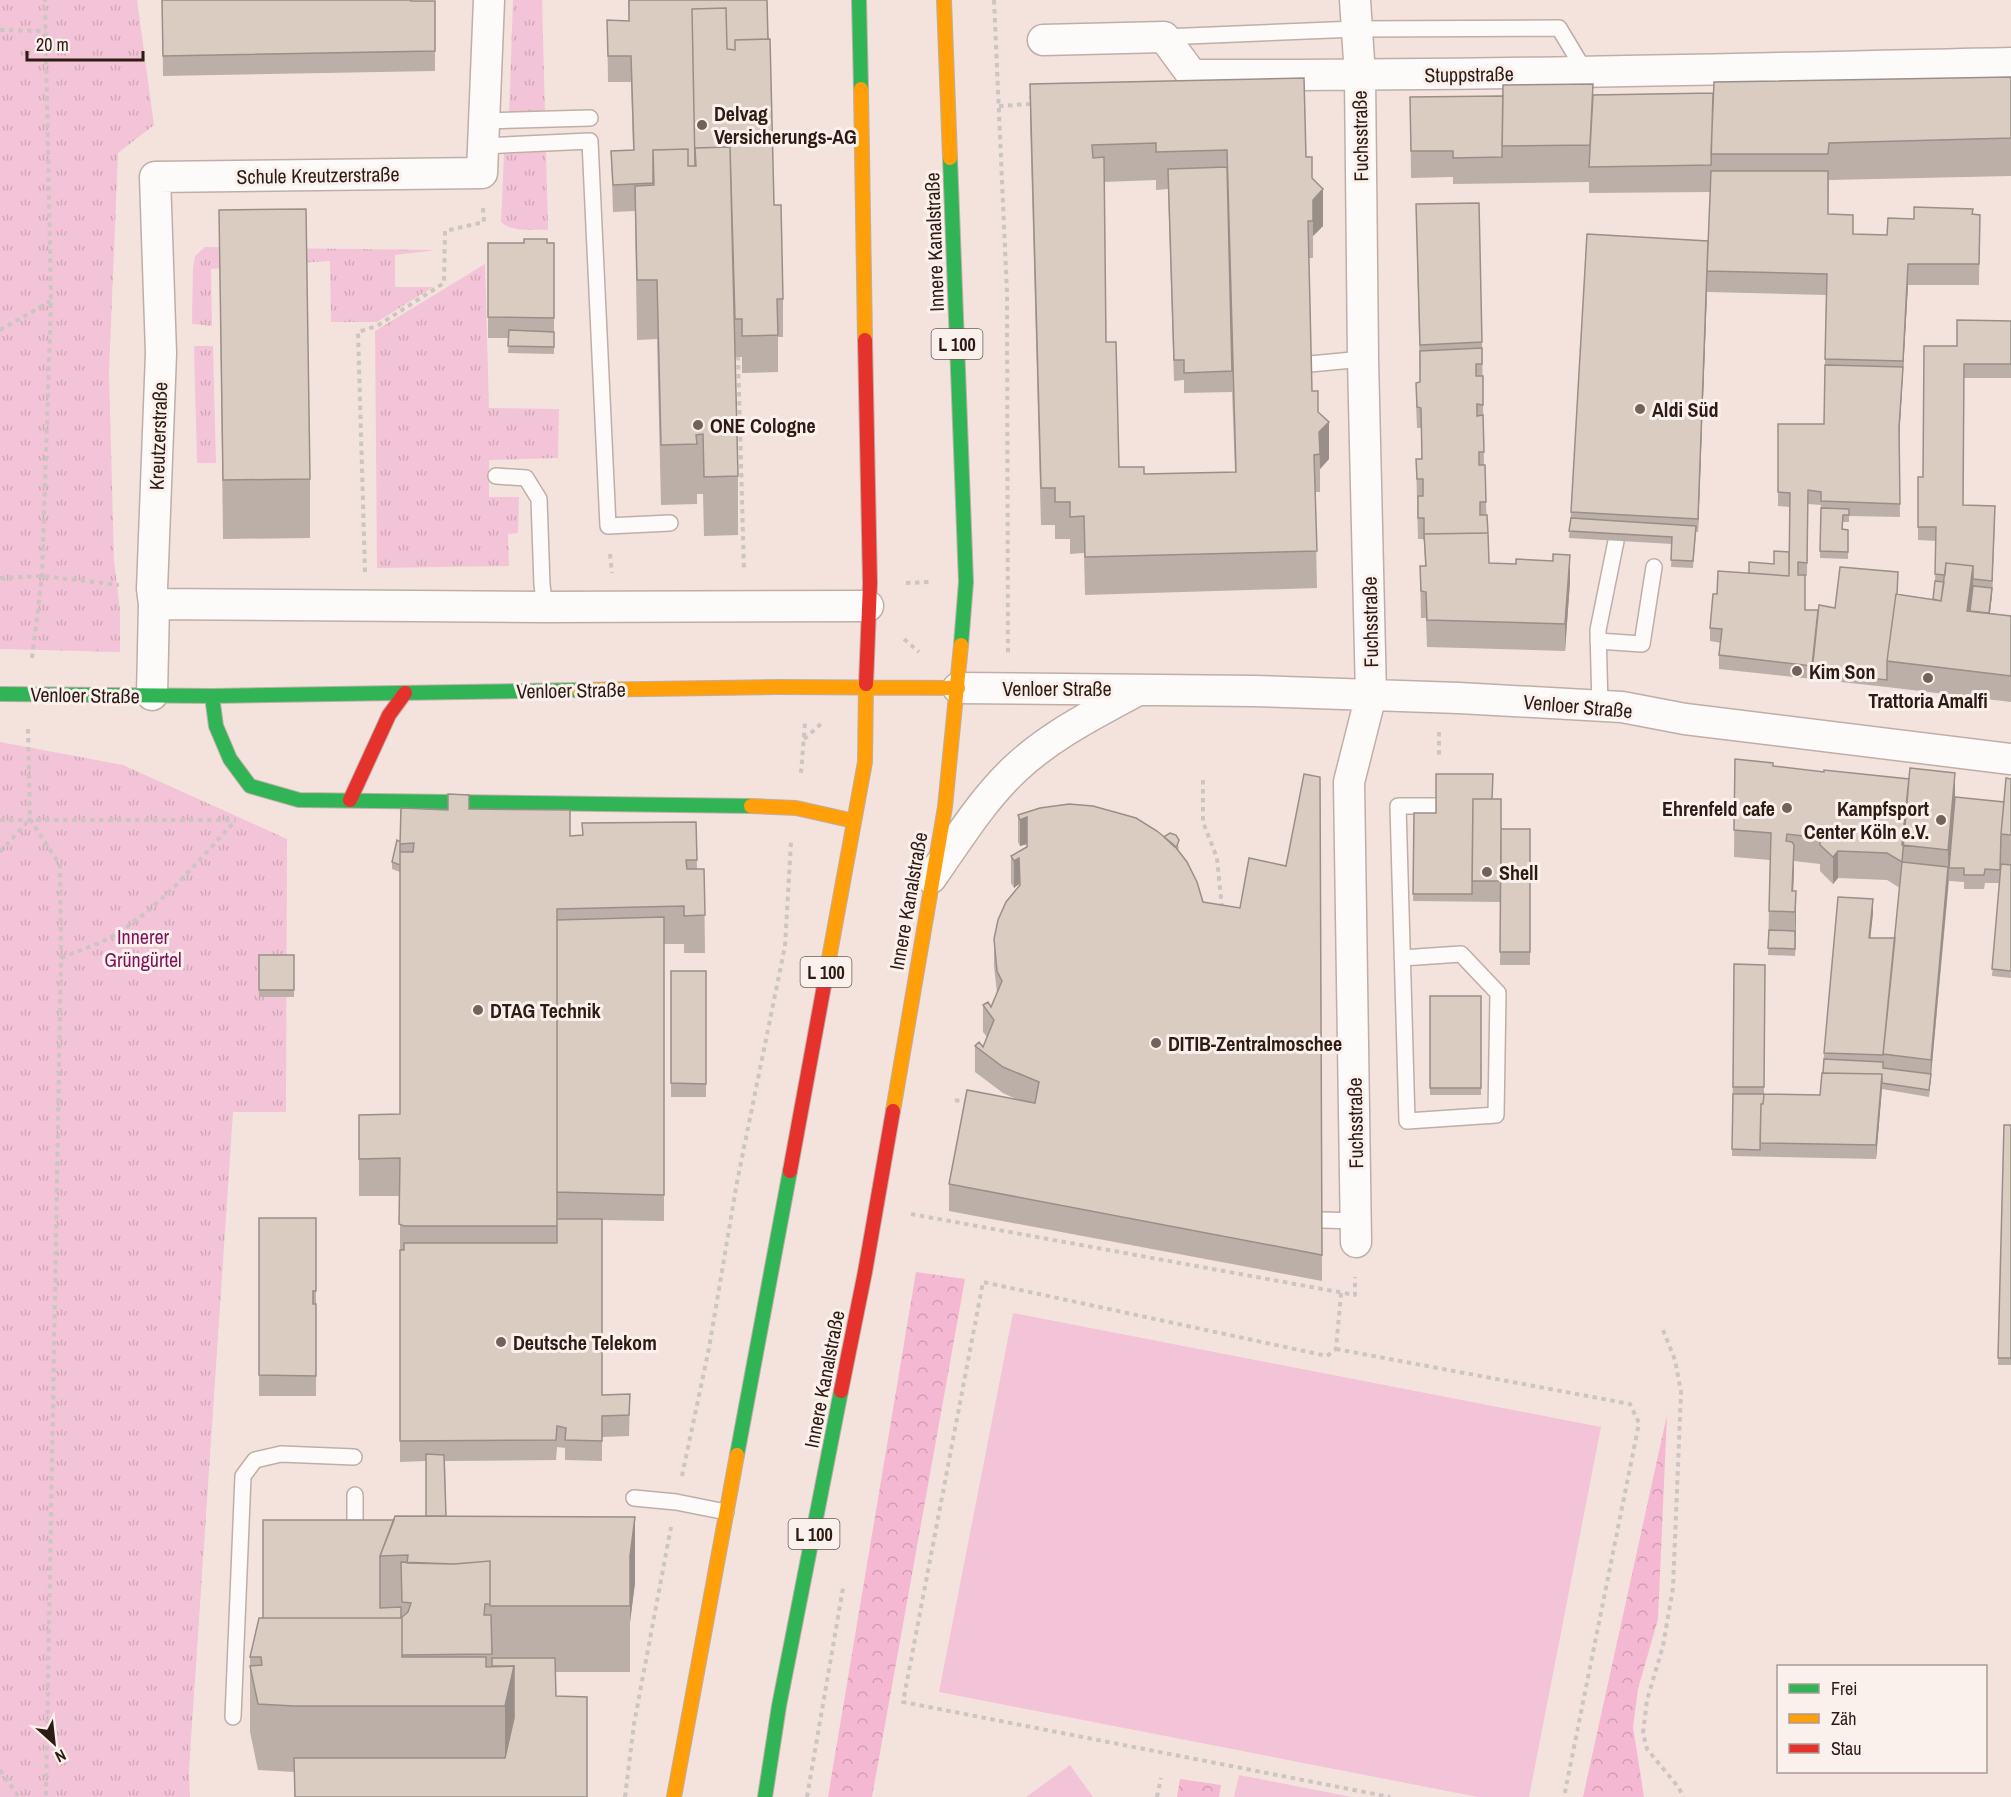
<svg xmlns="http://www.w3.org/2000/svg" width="2011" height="1797" viewBox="0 0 2011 1797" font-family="'Archivo Narrow',sans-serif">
	<defs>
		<pattern id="grass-tufts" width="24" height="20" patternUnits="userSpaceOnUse" patternTransform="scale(1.5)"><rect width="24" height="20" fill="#f3c4d7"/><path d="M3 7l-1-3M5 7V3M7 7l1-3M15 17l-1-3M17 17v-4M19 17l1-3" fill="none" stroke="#d1a8b8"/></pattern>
		<pattern id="forest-crowns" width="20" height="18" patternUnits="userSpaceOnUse" patternTransform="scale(1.5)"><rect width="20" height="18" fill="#f4b8d2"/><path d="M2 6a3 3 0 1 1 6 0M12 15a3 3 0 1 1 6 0" fill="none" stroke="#d29eb3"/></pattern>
	</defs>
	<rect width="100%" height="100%" fill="#f4e3dc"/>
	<path fill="url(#grass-tufts)" d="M0 0H137L154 125 118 153 109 372 114 561 120 610V652L0 649Z
		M513 0H542L545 114 509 116Z
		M546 151 548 230C532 229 513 233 501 222L504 154Z
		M205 247 436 250 395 255V287H433L377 322H331L330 261 211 269 212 326 192 324 193 268 195 256Z
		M485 264 489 408 559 409 558 458 489 460V497H519L518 533 508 534 509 566 377 568 375 331Z
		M194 346H213L216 463H197Z
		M0 742 123 765 287 839 286 1112H233L189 1769 190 1797H0Z"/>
	<path fill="url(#forest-crowns)" d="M916 1272 965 1279 872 1797H828Z
		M1667 1415 1658 1619 1638 1689 1633 1727 1644 1797H1583Z
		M1180 1779 1221 1785 1219 1797H1177Z"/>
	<path fill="#f3c4d7" d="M1013 1313 1601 1427 1529 1797H1478L939 1692Z
		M1070 1765 1093 1797H1026Z
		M1239 1775 1352 1797H1234Z"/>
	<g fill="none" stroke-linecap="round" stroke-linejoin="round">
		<defs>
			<path id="lane" d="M1164 37 1356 29 1559 28 1586 73
				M484 121 590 118
				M483 146 590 141 608 526 670 523
				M1310 364 1363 359
				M496 476 526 478 539 499 542 585 545 607
				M1598 641 1642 644 1654 567
				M1600 706 1598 630 1616 541
				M1402 958 1461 954 1498 993 1496 1115 1407 1121 1398 806H1436
				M1322 1220 1357 1221
				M634 1498 676 1502 726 1512
				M355 1531V1495
				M233 1717 243 1476 255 1460 281 1454 354 1457"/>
			<path id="street" d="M1355 0 1360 76 1363 359 1371 695 1349 782 1356 1242
				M1043 40 1164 37 1192 75C1465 76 1738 69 2011 63
				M154 604 545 607 868 606
				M958 688 1254 691 1459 698 1622 707 1685 719 2011 759
				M152 695 154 604 152 589 153 564 161 353 155 177 482 173 489 0
				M931 878C957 841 982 800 1015 769 1051 735 1096 713 1138 690"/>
			<path id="fast" d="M859 0 861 89
				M950 158 966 582 961 645
				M0 694 212 696 579 690
				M212 696 216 726 230 759 250 786 299 800 751 806
				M737 1455 790 1171
				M765 1797 779 1706 841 1391"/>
			<path id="slow" d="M944 0 950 158
				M861 89 865 340
				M579 690 777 687 958 688
				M751 806 796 808 854 821
				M826 975 865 762 866 684
				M893 1111 945 807 961 645
				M674 1797 737 1455"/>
			<path id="jam" d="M865 340 870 583 866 684
				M350 800 389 715 405 693
				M790 1171 826 975
				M841 1391 865 1272 893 1111"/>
		</defs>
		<use href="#lane" stroke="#bfaea7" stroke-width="18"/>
		<use href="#street" stroke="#bfaea7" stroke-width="33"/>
		<use href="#fast" stroke="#bfaea7" stroke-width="16"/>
		<use href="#slow" stroke="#bfaea7" stroke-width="16"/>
		<use href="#jam" stroke="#bfaea7" stroke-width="16"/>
		<path stroke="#ccc5c2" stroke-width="4" stroke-dasharray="4.5 4.5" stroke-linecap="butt" d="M994 0 1007 293 1008 653
			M0 30 46 31
			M999 106 1030 104 1031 96
			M0 330 51 301
			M738 356 744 572
			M610 554 612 573
			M365 572 358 332 377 326 444 283 445 231 484 222 483 208
			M0 578 42 576 119 585
			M906 583 931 582
			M904 639 919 652
			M32 658 42 576 51 301 45 0
			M28 729 30 819 60 865 61 958 46 1797
			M1439 732V758
			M804 739 821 724
			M801 773 805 723
			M1203 780V822L1217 858 1222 909
			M0 820H236
			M0 852 29 820
			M61 958C77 951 94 946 109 938 159 910 197 862 235 821
			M955 1100 970 1103
			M911 1214 1355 1295V1277
			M1341 1293 1336 1349 1327 1356 983 1282 903 1702 1390 1797
			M1663 1330 1675 1360 1681 1392 1673 1588 1663 1646 1647 1700 1643 1733 1647 1749 1679 1788 1683 1797
			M1336 1349 1630 1404 1639 1423 1564 1797
			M682 1476 709 1348 737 1182 785 946 791 842
			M0 1770 19 1797
			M625 1797 634 1724 671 1527
			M807 1797 843 1588
			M1157 1797 1161 1778"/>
		<use href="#lane" stroke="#fdfbfa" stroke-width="15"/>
		<use href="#street" stroke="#fdfbfa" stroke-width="30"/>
		<use href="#fast" stroke="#30b455" stroke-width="14"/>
		<use href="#slow" stroke="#ff9f0a" stroke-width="14"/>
		<use href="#jam" stroke="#e5322d" stroke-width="14"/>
	</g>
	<path fill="#bcafa7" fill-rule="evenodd" d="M162 0 435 1V71L163 76Z
		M628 0H767L774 205 783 299V337H778V372L742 373V357H735L738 476V535L704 536 703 494H697V504L661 505 657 339 637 340 635 211 613 212 611 151 633 150 631 82H608L607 20 629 21Z
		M2011 77V176L1829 180 1828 214 1853 234 1887 235 1914 219 1973 215H1980L1979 285H1908L1899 438 1900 517 1849 516V522H1843V529L1848 530V559L1820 558 1821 505 1808 504 1807 576H1805V610L1818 618 1835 608 1897 594 1933 599 1935 581 1936 541 1918 540V477H1923L1957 346 2011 321V378H1964L1963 505 1995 520 1992 595 1990 613 2011 616V702L1887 687 1719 669V655L1721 643 1710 641V628L1717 594 1749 573 1774 564 1789 552 1790 507 1778 506V424H1824L1826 295 1707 292V290L1698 532H1696L1693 568 1671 567 1672 544 1569 538 1571 512 1708 241 1710 192 1589 193V182L1453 184V177L1411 178 1410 97 1713 93Z
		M1030 84 1312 178 1323 226 1313 236V258H1309L1312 391 1318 412 1329 459 1320 469V492H1315L1317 588 1085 595 1084 553 1070 554V539H1055V525H1041L1030 121ZM1156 180V190L1168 189 1174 381 1184 380V393L1232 392V391L1235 472 1144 474 1119 467 1106 342 1104 182Z
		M1416 204 1482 342 1484 465 1489 563 1570 582 1565 651 1427 647 1426 618H1421L1420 566H1425L1424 539H1418L1417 500 1416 459H1422L1421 428H1417L1416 403V383L1420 382Z
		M219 210 310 479V538L223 539Z
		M488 243H554V354L508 353 509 338H488Z
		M1735 759 1773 766 1955 797 2004 802 2011 779V978L1992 976 2000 883H1985L1984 889H1964V882L1949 881 1929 1097 1882 1089 1876 1159 1732 1156 1734 964 1765 965 1764 1094 1820 1095 1823 1073 1824 1053 1873 913 1870 938H1895L1900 888 1887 880 1838 878 1833 884 1820 871V864L1794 861 1793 891 1796 917 1795 956 1768 955 1770 860 1734 857Z
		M1320 777 1322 1281 949 1211V1184L1018 1100 1003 1093 975 1072V1046L983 1047 987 1037 983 1032V1005L991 1007 997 993 994 966V939L1019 886V884L1014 888 1011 883V856L1027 847V844L1020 846 1018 842V815L1164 837 1179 847 1178 850 1203 902 1240 908 1286 866Z
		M1492 799 1501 829H1530V965H1500L1501 902 1413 901 1414 813H1436Z
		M469 809 570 836 582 835 696 822 697 869H704L705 953H684V944H664V1221L602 1220V1395L630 1394 629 1436 602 1437V1461L565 1460V1448L557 1447 556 1460 445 1461 446 1516 635 1583 630 1622V1672H555L556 1696 587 1797 294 1772 258 1770 250 1732V1657L263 1618 394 1520 426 1516V1461L400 1462V1196H359V1115L400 1114V872L392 869V862L400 842 448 810Z
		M259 955H294V997H259Z
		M671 971H706V1097H671Z
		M1430 996H1481V1095H1430Z
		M2004 1125H2011V1365H1998Z
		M259 1218H316V1396H259Z"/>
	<path fill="#998f88" d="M1323 189V226L1313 236V200Z
		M1908 264V285L1899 441V428Z
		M1707 276V290L1698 532V519Z
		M1329 422V459L1320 469 1319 432Z
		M1995 506 1992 595 1988 629 1992 588Z
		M1570 555V582L1565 651V624Z
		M1973 566V593L1968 630 1967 611Z
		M1955 773V810L1949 868 1948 887V850Z
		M1027 817V844L1020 846V820Z
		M1794 845V871L1792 917V891Z
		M1838 851V878L1833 884V857Z
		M1019 858V884L1014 888V861Z
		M1948 867V887L1929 1097 1931 1060Z
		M1796 891V917L1795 956V912Z
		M1873 899V913L1869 951V938Z
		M1882 1074V1088L1876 1159V1145Z
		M635 1517V1583L630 1622V1672V1556Z
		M514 1666V1732L505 1771V1706Z"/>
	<path fill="#dbccc2" stroke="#998f88" stroke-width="1.5" fill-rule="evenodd" d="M162 0H411V1H435V51L163 56Z
		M629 0H767L768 39 735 40V50L727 49 726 8 692 9 695 166H688V149L653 150V183L613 185 611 151 634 150 631 56H608L607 20 629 21Z
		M726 8 727 49 735 50V40L770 39 774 205H781L783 299H777L778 335 742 336V319H735L730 147 695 148V166L692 9Z
		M2011 77V138L1829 143 1828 154H1711L1714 82Z
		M1304 78 1306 157H1312V178L1323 189 1313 200V221H1308L1312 391H1318V412L1329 422 1319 432 1320 454 1314 455 1317 551 1085 557 1084 516 1070 517V502H1055V488H1041L1030 84ZM1156 143V152L1227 150 1236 472 1144 474V467H1119L1116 342H1106L1104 157 1093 158 1092 145Z
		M1593 84 1590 145 1502 146 1503 85Z
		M1713 93 1711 165 1589 167 1593 95Z
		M1503 96 1502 157 1453 158V151H1411L1410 97Z
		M730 147 738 476 704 477 703 434 696 435 697 444 661 445 657 280H637L635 186 654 185 653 150 688 149V166H696L695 148Z
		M1227 167 1232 371 1184 373V360H1174L1168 169Z
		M1711 171H1828V214L1853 215V234L1887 235 1888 218 1914 219V207L1973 209 1972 214 1980 215 1979 264H1908L1903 361 1825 359 1827 274 1707 271Z
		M1479 203 1482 342 1420 345 1416 204Z
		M306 209 310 479 223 480 219 210Z
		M1587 234 1708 241 1698 519 1571 512Z
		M524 239H547V243H554V318L488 317V243H524Z
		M1957 320 2011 321V364H1964L1963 505 1995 506 1992 581 1973 579V566L1946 563 1945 575 1935 574 1936 527H1918V477H1923L1924 346H1957Z
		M509 330 554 332V347L508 346Z
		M1482 348V364H1476V376H1483V405L1477 404V416L1483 415 1484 452H1479V465H1485L1486 502H1480V515H1487L1488 533 1424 534V540V518H1418V496H1423V479H1417L1416 459H1422L1421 408 1417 407 1416 383 1420 382V351Z
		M1825 365 1903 367 1899 428 1900 504 1821 501V492L1808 490 1807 563 1798 562V575H1805V610H1818L1812 666 1719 655 1722 629 1710 628 1713 594H1717L1718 571 1789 576 1790 493 1778 492V424H1824Z
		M1821 508 1849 509V515H1843L1842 529 1848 530V552L1820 551Z
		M1571 518 1696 526 1693 561 1671 560 1672 537 1569 531Z
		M1488 533 1489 563 1516 564V559L1553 561V554L1570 555 1565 624 1427 620 1426 592 1421 591 1420 566H1426L1424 534Z
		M1774 551 1789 552V576L1749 573V562L1774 564Z
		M1946 563 1973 566 1967 611 2011 616V676L1887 661 1896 594 1941 601Z
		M1840 567 1898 572 1897 594H1896L1887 661V680L1812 672 1819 605 1835 608Z
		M1935 581 1944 582 1941 601 1933 599Z
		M1973 586 1992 588 1989 613 1970 611Z
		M1735 759 1773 763V766L1824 772V770L1909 779 1902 862 1887 853 1838 851 1833 857 1820 845V838L1787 834 1786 841 1792 842 1794 845 1792 891H1796L1795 912 1769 911 1771 833 1734 830Z
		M1910 768 1955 773 1948 850 1902 845Z
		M1304 774 1320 777 1322 1255 949 1184 967 1090 1035 1103 1039 1082 1003 1067 975 1046 979 1042 983 1047 994 1020 983 1005 988 1002 991 1007 1002 981 997 971 994 939 998 920 1006 902 1020 885 1019 858 1014 861 1011 856 1027 847V817L1020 820 1018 815 1040 808 1069 804 1093 806 1136 818 1157 831 1174 845 1187 862 1197 882 1203 902 1240 908 1249 858 1286 866Z
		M1436 774H1493L1492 799H1473L1472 894H1413L1414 813H1436Z
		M2006 778 2011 779V835L2001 834Z
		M448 794 469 795V809L570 810V836L583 835 582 823 696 822 697 860H686L687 869H704L705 915 684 916V906L557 909V1226H404L399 1224 400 1158 359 1159V1115L400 1114V852H413L414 843 400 844 401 808 448 810Z
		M1955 797 2004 802 2001 834 2000 870 1985 869 1984 875H1964V868H1949Z
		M1473 799H1501V881H1472Z
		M1501 829H1530V952H1500Z
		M1170 833 1176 835 1179 840 1177 846 1175 847 1164 837 1165 836Z
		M397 840 400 842V865L392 862Z
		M1902 862 1948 867 1931 1060 1883 1054Z
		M2001 864 2011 865V971L1992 969Z
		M1838 897 1873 899 1869 938H1895L1883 1055 1824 1053Z
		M664 917V1195L557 1192V920Z
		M1769 930 1795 931V949L1768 948Z
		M259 955H294V990H259Z
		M1734 964 1765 965 1764 1087H1733Z
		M671 971H706V1084L671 1083Z
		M1430 996H1481V1088H1430Z
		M1824 1059 1883 1062V1068L1931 1074 1929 1090 1882 1083V1074L1823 1073Z
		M1822 1073 1882 1074 1876 1145 1760 1143 1761 1104H1763L1764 1094 1820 1095Z
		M1733 1094H1764L1763 1104H1761L1760 1150 1732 1149Z
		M2004 1125H2011V1358H1998Z
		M259 1218H316V1291H313V1304H316V1376L259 1375Z
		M557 1219H602V1395L630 1394 629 1415 602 1416V1441L565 1440 566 1428 557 1426 556 1440 400 1441V1250H404V1243H557Z
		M426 1454 444 1455 446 1516H426Z
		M395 1516 635 1517 630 1556V1606H490V1561L454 1564 407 1563 408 1555 380 1556Z
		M263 1520H394L380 1556V1608L401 1607V1618H263Z
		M490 1561V1604H485L484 1615H491L492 1654 402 1655V1617L408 1612 411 1603 402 1602 401 1562 454 1564Z
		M259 1618H402V1657H486V1667L514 1666 505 1706H294L258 1704 250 1666 262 1665 261 1657H250Z
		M492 1658H555L556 1696 587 1697V1797H295L294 1758H505L514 1718V1666H492Z"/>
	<g fill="#73625a" stroke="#fbf1ec" stroke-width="2">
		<circle cx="702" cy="125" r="6"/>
		<circle cx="1640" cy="409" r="6"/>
		<circle cx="698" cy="425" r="6"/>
		<circle cx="1797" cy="671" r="6"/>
		<circle cx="1928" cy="678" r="6"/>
		<circle cx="1787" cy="808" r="6"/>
		<circle cx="1941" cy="820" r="6"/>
		<circle cx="1487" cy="872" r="6"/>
		<circle cx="478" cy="1010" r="6"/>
		<circle cx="1156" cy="1043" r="6"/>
		<circle cx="501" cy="1342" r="6"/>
	</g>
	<g text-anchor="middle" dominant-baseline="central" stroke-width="6" stroke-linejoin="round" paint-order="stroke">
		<g fill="#fbf1ec" stroke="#6c5c55" stroke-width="1.5">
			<rect x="931.5" y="329" width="51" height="30" rx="4.5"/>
			<rect x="800.5" y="957" width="51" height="30" rx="4.5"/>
			<rect x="788.5" y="1519" width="51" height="30" rx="4.5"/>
		</g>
		<g font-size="18" font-weight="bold" fill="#2e1c14">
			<text x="957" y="344">L 100</text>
			<text x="826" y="972">L 100</text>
			<text x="814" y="1534">L 100</text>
		</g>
		<g font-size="20" fill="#2e1c14" stroke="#fbf1ec">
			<text transform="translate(1469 74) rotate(-1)">Stuppstraße</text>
			<text transform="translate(1360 136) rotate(-91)">Fuchsstraße</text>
			<text transform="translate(318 175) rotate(-1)">Schule Kreutzerstraße</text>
			<text transform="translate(934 242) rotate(-92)">Innere Kanalstraße</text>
			<text transform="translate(158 436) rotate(-88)">Kreutzerstraße</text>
			<text transform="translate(1370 622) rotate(-91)">Fuchsstraße</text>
			<text x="1057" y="688">Venloer Straße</text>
			<text transform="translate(571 690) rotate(-1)">Venloer Straße</text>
			<text transform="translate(85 695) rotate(1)">Venloer Straße</text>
			<text transform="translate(1578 706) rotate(5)">Venloer Straße</text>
			<text transform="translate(908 901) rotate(-80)">Innere Kanalstraße</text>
			<text transform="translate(1355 1123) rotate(-91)">Fuchsstraße</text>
			<text transform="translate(824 1379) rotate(-79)">Innere Kanalstraße</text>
		</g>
		<g font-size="20" font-weight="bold" fill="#2e1c14" stroke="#fbf1ec" text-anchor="start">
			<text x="714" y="113">Delvag<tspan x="714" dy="23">Versicherungs-AG</tspan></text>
			<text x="1652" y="409">Aldi Süd</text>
			<text x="710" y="425">ONE Cologne</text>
			<text x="1809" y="671">Kim Son</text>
			<text x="1928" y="700" text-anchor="middle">Trattoria Amalfi</text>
			<text x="1775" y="808" text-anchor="end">Ehrenfeld cafe</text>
			<text x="1929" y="808" text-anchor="end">Kampfsport<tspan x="1929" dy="23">Center Köln e.V.</tspan></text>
			<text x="1499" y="872">Shell</text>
			<text x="490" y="1010">DTAG Technik</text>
			<text x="1168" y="1043">DITIB-Zentralmoschee</text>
			<text x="513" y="1342">Deutsche Telekom</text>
		</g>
		<g font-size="20" fill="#7d125b" stroke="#fbf1ec">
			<text x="143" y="936">Innerer<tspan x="143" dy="23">Grüngürtel</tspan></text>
		</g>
	</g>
	<rect x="1777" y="1665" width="210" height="108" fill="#fbf1ec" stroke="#a99c96" stroke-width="1.5"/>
	<rect x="1789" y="1684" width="30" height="9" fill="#30b455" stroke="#a99c96" stroke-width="1.5"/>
	<text x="1831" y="1695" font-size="18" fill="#2e1c14">Frei</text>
	<rect x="1789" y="1714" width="30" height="9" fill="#ff9f0a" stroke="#a99c96" stroke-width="1.5"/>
	<text x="1831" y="1725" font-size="18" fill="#2e1c14">Zäh</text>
	<rect x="1789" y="1744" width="30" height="9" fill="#e5322d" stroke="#a99c96" stroke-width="1.5"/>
	<text x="1831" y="1755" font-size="18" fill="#2e1c14">Stau</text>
	<g transform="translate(54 1743) rotate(153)" stroke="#fbf1ec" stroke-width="4.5" paint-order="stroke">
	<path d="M0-4.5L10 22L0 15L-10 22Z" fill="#2e1c14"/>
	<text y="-9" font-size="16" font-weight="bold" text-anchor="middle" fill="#2e1c14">N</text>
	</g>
	<path d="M27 51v9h116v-9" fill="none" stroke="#2e1c14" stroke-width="3"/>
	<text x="36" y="51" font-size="18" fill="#2e1c14" stroke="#fbf1ec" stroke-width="4.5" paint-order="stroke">20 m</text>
</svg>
